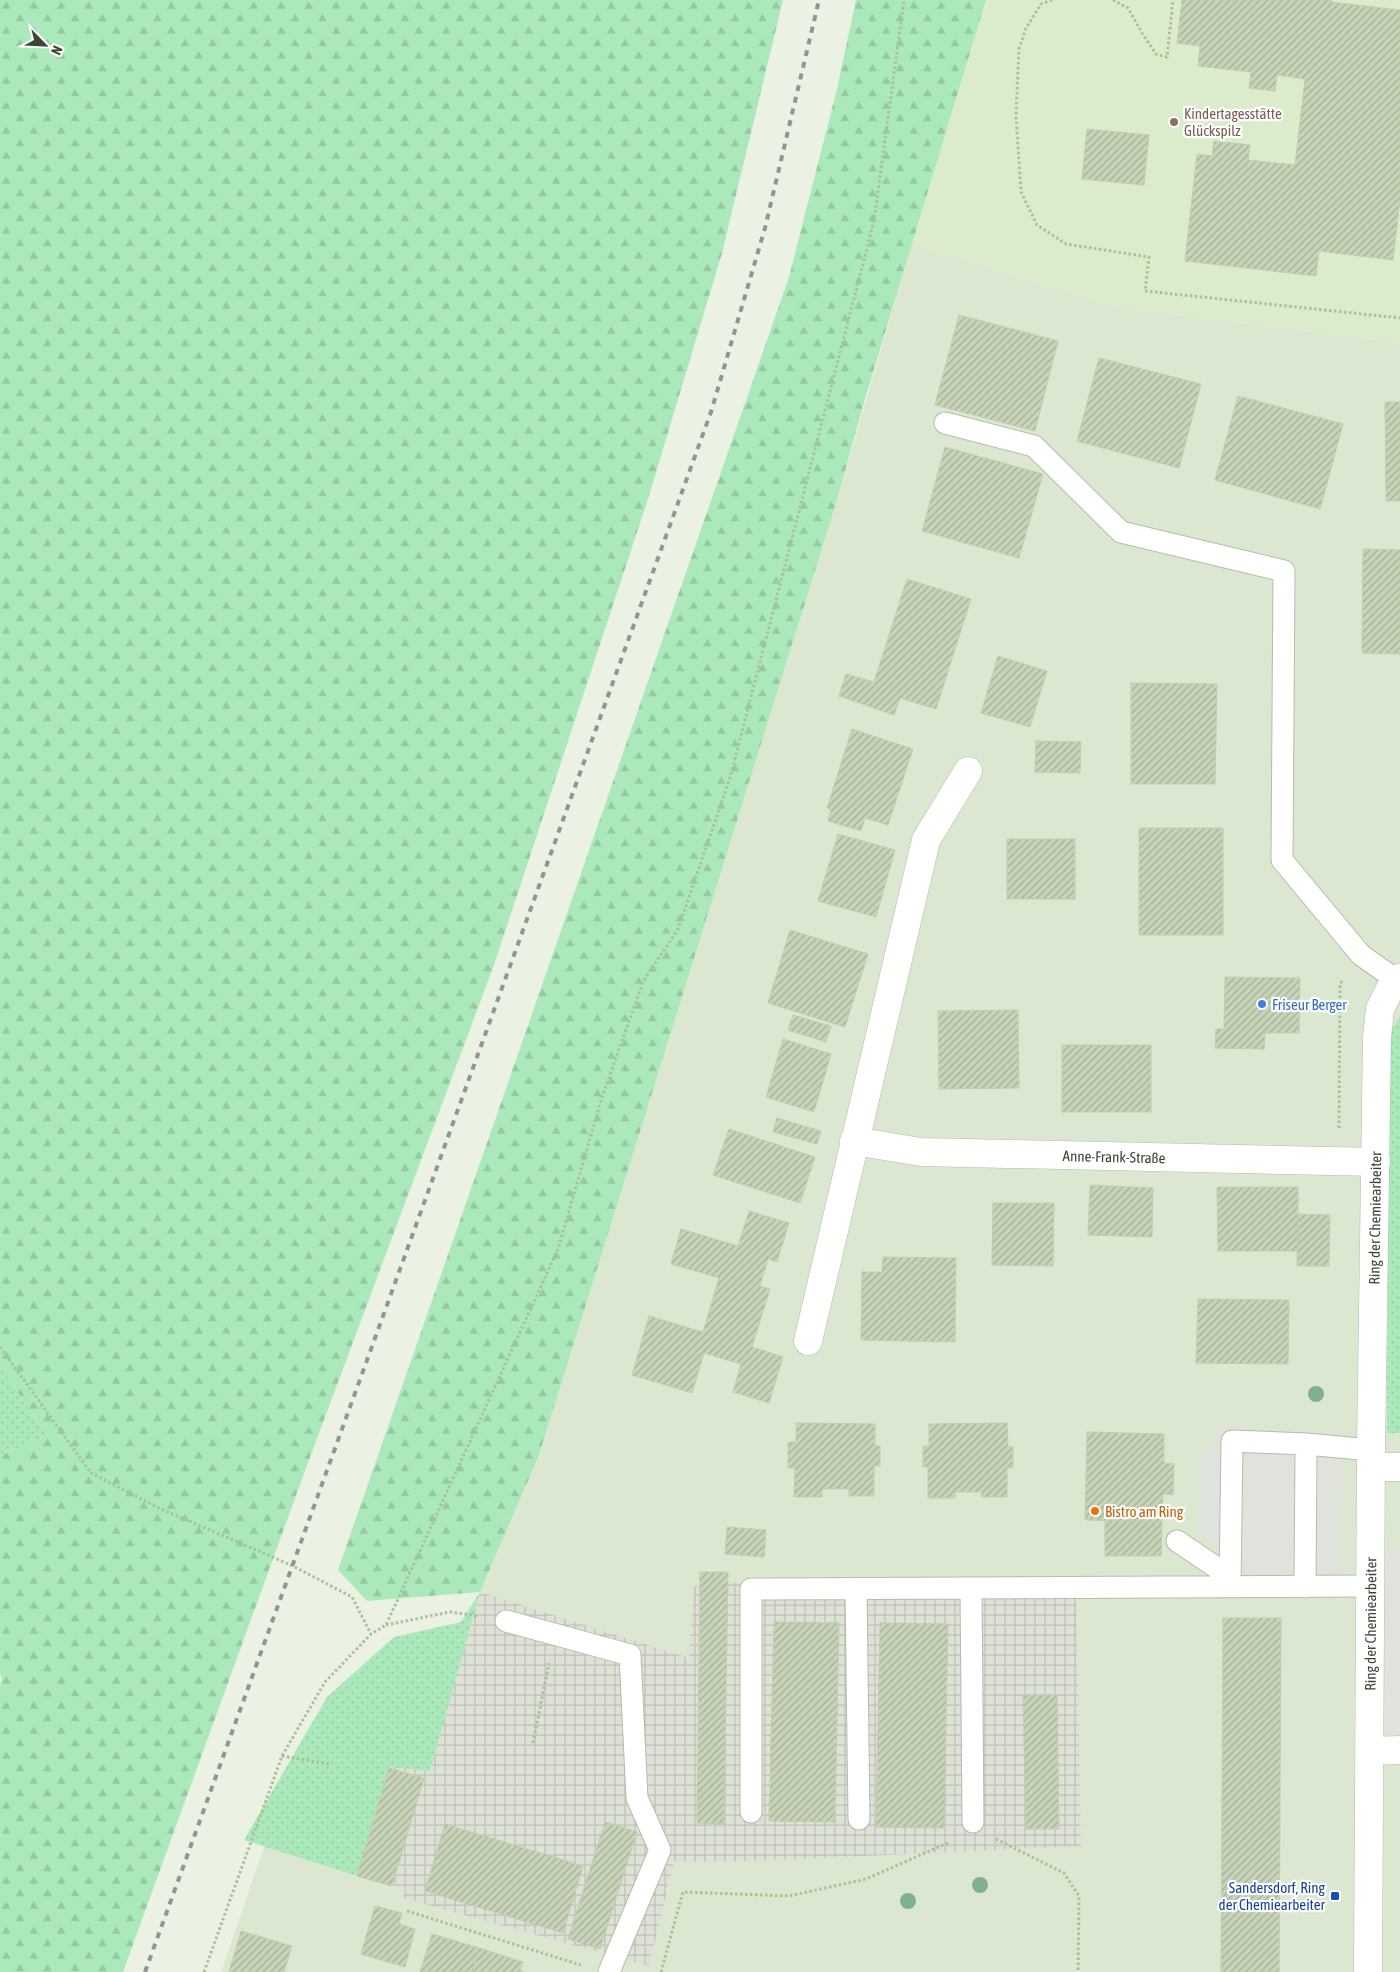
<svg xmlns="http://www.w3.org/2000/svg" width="1400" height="1972" viewBox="0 0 1400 1972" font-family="'Asap Condensed',sans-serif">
	<defs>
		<pattern id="industrial-grid" width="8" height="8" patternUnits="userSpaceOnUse" patternTransform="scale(1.25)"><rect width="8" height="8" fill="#dde1d6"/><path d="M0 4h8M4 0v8" fill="none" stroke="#bfc2b8"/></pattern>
		<pattern id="grass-dots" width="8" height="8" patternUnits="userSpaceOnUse" patternTransform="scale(1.25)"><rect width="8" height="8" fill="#abe9bc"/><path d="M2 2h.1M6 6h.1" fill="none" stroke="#94c9a2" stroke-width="1.8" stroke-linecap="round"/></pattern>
		<pattern id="forest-firs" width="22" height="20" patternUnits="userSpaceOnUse" patternTransform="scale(1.25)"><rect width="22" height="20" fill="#abe9bc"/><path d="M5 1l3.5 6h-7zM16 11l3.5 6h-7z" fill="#94c9a2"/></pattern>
		<pattern id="building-hatch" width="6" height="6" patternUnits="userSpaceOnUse" patternTransform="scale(1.25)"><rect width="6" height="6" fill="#c8d4b9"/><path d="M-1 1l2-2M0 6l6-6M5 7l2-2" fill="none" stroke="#a4ae97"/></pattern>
	</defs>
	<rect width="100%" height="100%" fill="#ebf2e4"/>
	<path fill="#dce7d2" d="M912 244 1120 308 1400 343V1972H221L270 1830 460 1639 539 1455 835 507Z"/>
	<path fill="url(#industrial-grid)" d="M1076 1580 1081 1846 734 1862H674L649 1966 403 1898 405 1888 357 1876 389 1766 430 1771 480 1592 689 1658 694 1586 716 1583Z"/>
	<path fill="#dbeccd" d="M986 0H1400V343L1120 308 912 244Z"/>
	<path fill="url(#grass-dots)" d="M1400 1016V1433H1387L1389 1068 1392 1029Z
		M0 1367 48 1435 0 1456Z
		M480 1592 430 1771 389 1767 357 1876 244 1840 327 1697 394 1637 461 1622Z"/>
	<path fill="url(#forest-firs)" d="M0 0H783L722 253 649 496 494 965 306 1468 123 1972H0V1686L2 1678 0 1673V1456L48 1435 0 1367Z
		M856 0H986L865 399 835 507 539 1455 480 1592 367 1601 338 1570 789 277 837 89Z"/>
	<path fill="#e0e3dc" d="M1214 1426 1343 1434 1339 1574 1229 1576 1215 1573V1544L1199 1535 1200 1455 1214 1441Z
		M1384 1548H1400V1735H1382Z"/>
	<path fill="url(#building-hatch)" stroke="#c0cfac" d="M1182 0H1332L1331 2 1400 10V200L1393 260 1319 251 1316 276 1185 261 1197 154 1212 156 1214 141 1250 145 1248 160 1295 165 1305 79 1277 75 1275 91 1249 88 1251 72 1198 66 1200 46 1177 43Z
		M1087 129 1149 135 1144 185 1082 179Z
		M959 315 1058 341 1035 431 935 405Z
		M1099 358 1201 384 1179 468 1077 441Z
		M1238 396 1343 424 1320 509 1215 480Z
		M1385 402H1400V501H1386Z
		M945 447 1043 474 1019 558 922 531Z
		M1363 549 1400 550V654L1362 653Z
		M907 579 971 599 936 709 900 698 894 715 839 696 846 674 874 682Z
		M998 656 1047 671 1030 727 981 713Z
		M1131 683 1217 684 1215 784H1131Z
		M852 729 913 749 888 825 865 818 861 831 828 821 831 809 827 808Z
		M1036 741 1081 742 1080 773 1035 772Z
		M1139 828H1223V935H1139Z
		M838 834 895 850 876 917 818 901Z
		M1007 839H1075V899H1007Z
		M790 930 868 954 845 1027 768 1003Z
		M1225 977 1300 978 1299 1033H1265L1264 1049 1215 1048 1216 1029H1224Z
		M1018 1010 1019 1088 939 1089 938 1011Z
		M793 1015 831 1026 826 1042 788 1030Z
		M783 1039 831 1054 814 1112 766 1097Z
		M1062 1045H1151V1112H1062Z
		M777 1118 821 1131 817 1144 773 1132Z
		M729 1129 815 1157 800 1203 713 1175Z
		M1090 1185 1153 1188 1152 1237 1088 1235Z
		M1217 1187H1298V1251H1218Z
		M993 1203H1054L1053 1266 992 1265Z
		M749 1211 789 1223 777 1262 768 1259 760 1286 770 1289 752 1347 783 1357 769 1403 733 1392 741 1364 704 1353 692 1393 632 1375 649 1316 703 1332 719 1278 671 1264 681 1229 738 1246Z
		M1298 1214 1330 1215 1329 1266H1297Z
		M883 1257 956 1258 955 1342 861 1340 862 1272H882Z
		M1198 1299 1289 1300 1288 1364 1196 1363Z
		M796 1423 875 1424V1446H880V1466H874V1496H849V1489H822V1497H794L795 1468H788V1442H796Z
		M1007 1423 1008 1447H1013V1468H1007V1497H981L982 1492H955V1498H928V1467H923V1446H929V1424Z
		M1087 1432 1164 1434V1463L1174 1464 1173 1495 1163 1494 1162 1522 1085 1520Z
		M1105 1520 1162 1522 1161 1556H1105Z
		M727 1527 766 1530 764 1557 725 1554Z
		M700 1572H728L724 1824 697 1823Z
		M1223 1618H1281L1279 1972H1221Z
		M774 1622 839 1623 835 1822 769 1821Z
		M880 1623 948 1624 944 1828 876 1827Z
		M1023 1695H1057L1059 1829H1026Z
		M389 1768 424 1778 392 1886 357 1876Z
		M605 1822 637 1832 600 1949 568 1939Z
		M445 1824 583 1866 563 1933 425 1891Z
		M375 1906 402 1913 399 1924 415 1929 405 1967 361 1954Z
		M241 1931 292 1946 284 1972H229Z
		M432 1934 479 1948 472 1972H420Z
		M479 1948 523 1962 520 1970 524 1972H472Z"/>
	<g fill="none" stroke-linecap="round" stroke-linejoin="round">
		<defs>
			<path id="lane" d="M945 423 1034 446 1121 532 1284 571 1282 860 1361 955 1395 979
				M1177 1541 1229 1576
				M1230 1586 1232 1441 1306 1444
				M1305 1587 1306 1444 1371 1450
				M971 1588 973 1822
				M856 1589 859 1819
				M506 1621 630 1655 637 1798 660 1850 609 1972
				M751 1812V1589L1370 1586"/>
			<g id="street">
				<path id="s1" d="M854 1141 921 1152 1376 1162"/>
				<path d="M808 1341 926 840 968 771"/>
				<path d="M1371 1467H1400"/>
				<path d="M1370 1751 1400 1750"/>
				<path id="s2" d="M1368 1972 1371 1450 1377 1037 1380 1009 1395 979 1400 978"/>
			</g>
		</defs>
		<use href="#lane" stroke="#b3bea6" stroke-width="23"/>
		<use href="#street" stroke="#b3bea6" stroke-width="29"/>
		<path stroke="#acc097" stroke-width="3" stroke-dasharray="2.5 2.5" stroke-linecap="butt" d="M1052 0 1041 4 1026 28 1019 49 1016 116 1021 192 1037 225 1066 244 1149 257 1145 291 1400 318
			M1113 0 1128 8 1142 33 1156 54 1167 57 1173 0
			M1339 1128 1340 984 1343 980
			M0 1347 91 1473 161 1509 293 1566 352 1597 371 1634
			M386 1625 450 1612 478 1616
			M533 1743 549 1663
			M282 1756 330 1764
			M996 1839 1064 1873 1079 1896 1078 1972
			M407 1911 581 1965
			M204 1972 282 1756 325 1682 371 1634 386 1625 558 1249 602 1097 643 982 678 929 730 778 874 221 904 0
			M661 1972 683 1892 789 1896 866 1879 950 1842"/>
		<use href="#lane" stroke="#fff" stroke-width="21"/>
		<use href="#street" stroke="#fff" stroke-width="28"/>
		<path stroke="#949494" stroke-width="4" stroke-dasharray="6 6" stroke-linecap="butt" d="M145 1972 711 412 765 228 819 0"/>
	</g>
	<g fill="#7faf90">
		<circle cx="1316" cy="1394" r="8"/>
		<circle cx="980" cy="1885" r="8"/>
		<circle cx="908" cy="1901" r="8"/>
	</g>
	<circle fill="#8d6e63" stroke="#fff" stroke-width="2" cx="1174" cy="122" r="5"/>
	<circle fill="#3f7fe0" stroke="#fff" stroke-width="2" cx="1262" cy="1004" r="5"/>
	<circle fill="#e8710a" stroke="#fff" stroke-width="2" cx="1095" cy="1511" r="5"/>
	<rect fill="#1a4fb4" stroke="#fff" stroke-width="2" x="1330" y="1891" width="10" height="10" rx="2.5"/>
	<g text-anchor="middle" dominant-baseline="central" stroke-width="4.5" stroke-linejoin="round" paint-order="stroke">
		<g font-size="15" fill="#785e54" stroke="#fff" text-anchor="start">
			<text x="1184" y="113">Kindertagesstätte<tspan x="1184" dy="17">Glückspilz</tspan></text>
		</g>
		<g font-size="15" fill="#366cbe" stroke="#fff" text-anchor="start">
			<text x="1272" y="1004">Friseur Berger</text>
		</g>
		<g font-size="15" fill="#3d4534" stroke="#fff">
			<text stroke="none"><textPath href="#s1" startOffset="261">Anne-Frank-Straße</textPath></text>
			<text stroke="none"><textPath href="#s2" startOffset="754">Ring der Chemiearbeiter</textPath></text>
			<text stroke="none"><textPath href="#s2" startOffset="348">Ring der Chemiearbeiter</textPath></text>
		</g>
		<g font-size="15" fill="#c56008" stroke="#fff" text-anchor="start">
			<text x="1105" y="1511">Bistro am Ring</text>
		</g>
		<g font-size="15" fill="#164399" stroke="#fff" text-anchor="end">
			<text x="1325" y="1887">Sandersdorf, Ring<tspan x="1325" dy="17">der Chemiearbeiter</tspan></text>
		</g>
	</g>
	<g transform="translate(45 45) rotate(114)" stroke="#ffffff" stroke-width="4" paint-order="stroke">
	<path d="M0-4L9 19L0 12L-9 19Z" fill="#3d4534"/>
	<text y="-8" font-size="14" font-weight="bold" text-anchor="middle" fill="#3d4534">N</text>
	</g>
</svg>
